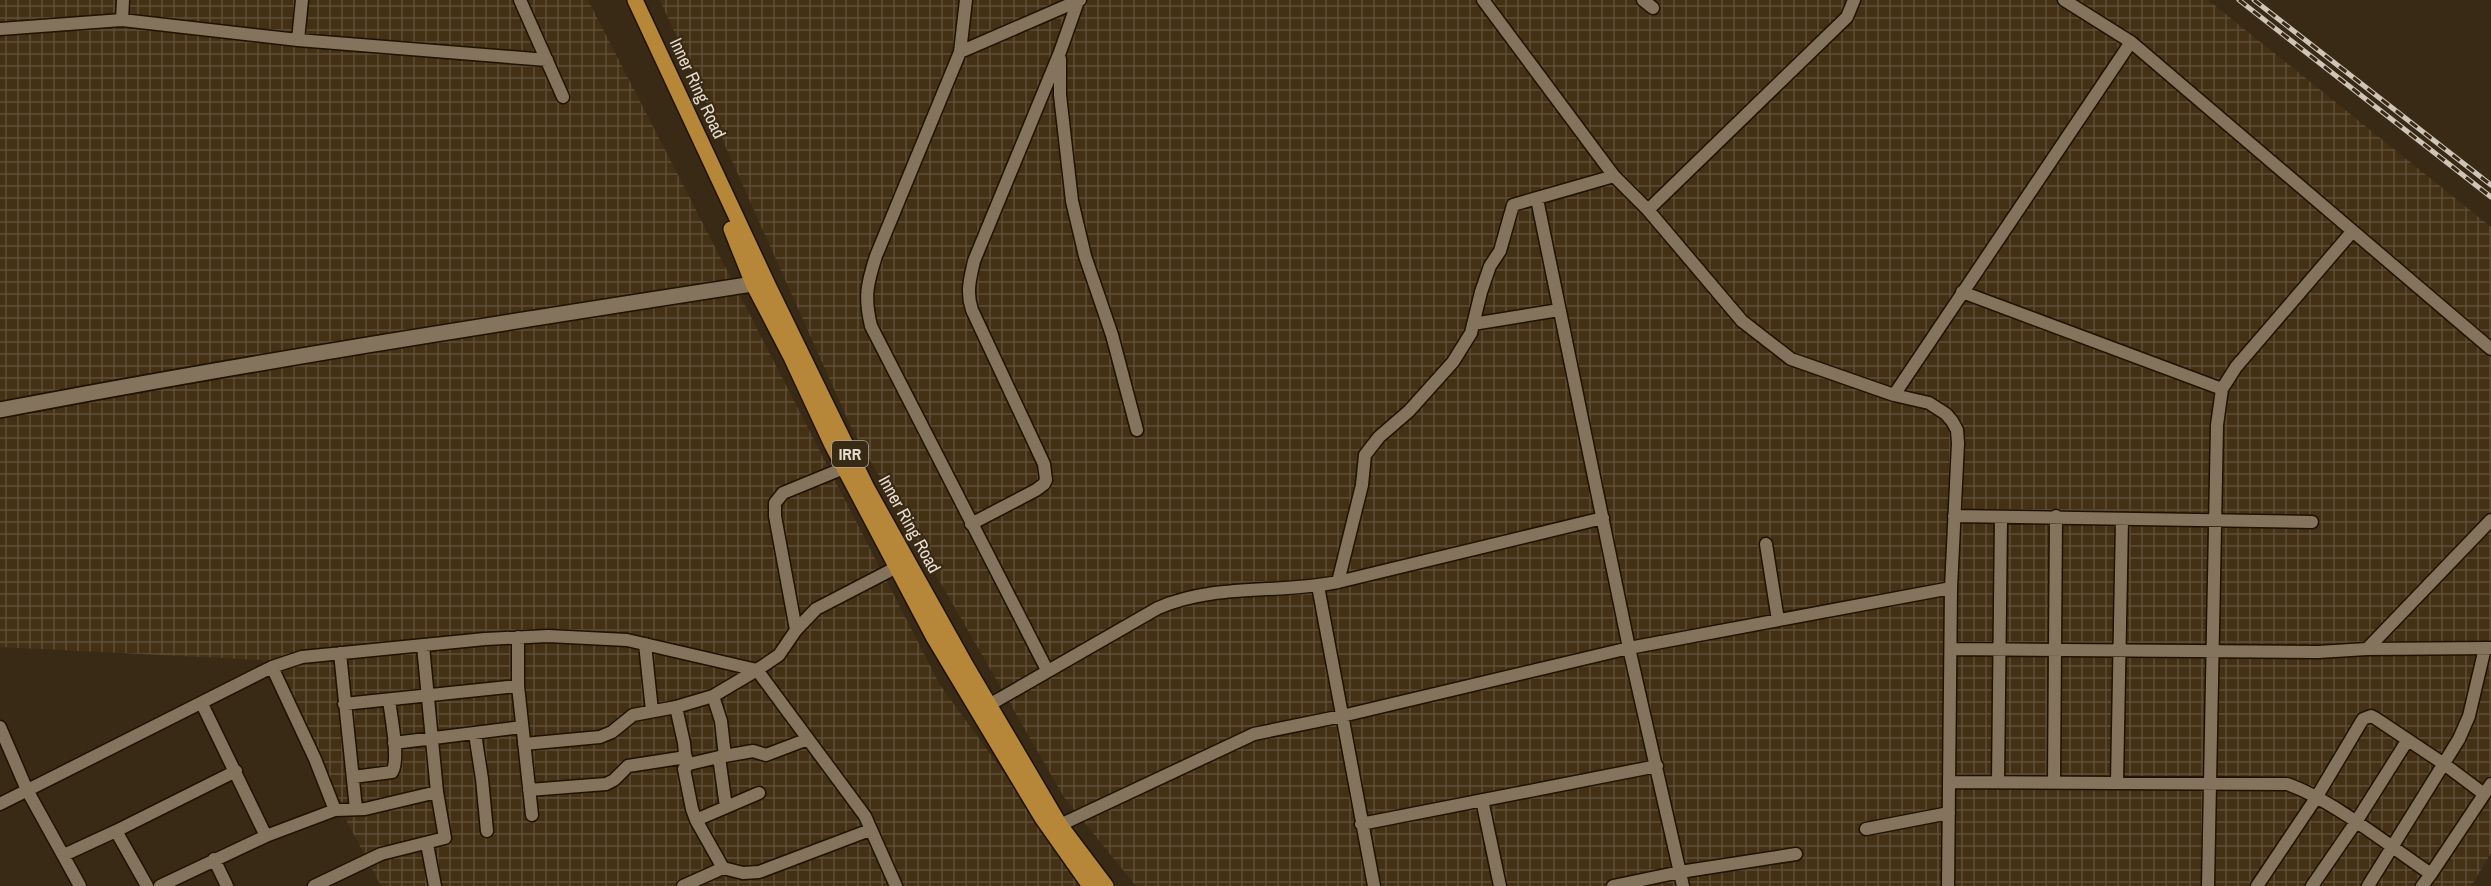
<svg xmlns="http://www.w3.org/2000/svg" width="2491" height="886" viewBox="0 0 2491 886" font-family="'Archivo Narrow',sans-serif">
	<defs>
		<pattern id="industrial-grid" width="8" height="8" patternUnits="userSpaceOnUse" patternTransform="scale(1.5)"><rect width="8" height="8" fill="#433015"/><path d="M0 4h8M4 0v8" fill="none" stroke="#5e4e36"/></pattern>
	</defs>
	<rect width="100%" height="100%" fill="#392a16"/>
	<path fill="url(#industrial-grid)" d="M0 0H588L940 685 1086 886H381L262 660 0 647Z
		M660 0H2208L2491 227V853L2471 886H1136L1064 797 852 429Z"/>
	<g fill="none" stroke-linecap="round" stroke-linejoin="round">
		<defs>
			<path id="minor" d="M520 0 563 97
				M966 0 960 52 876 256C867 284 864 297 871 326L1047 670
				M1483 0 1614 176 1648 210 1742 321 1791 359 1894 395 1929 403 1946 414 1952 421 1957 430 1958 443 1951 588 1948 886
				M1643 0 1653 8
				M2064 0 2131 42 2491 349
				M122 20 123 0
				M0 29 122 20 298 40 547 60
				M298 40 302 0
				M960 52 1080 0
				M1060 59V95L1072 201 1085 256 1112 335 1137 430
				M1537 199 1629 648 1683 886
				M1648 210 1847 17 1854 0
				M1962 292 2222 389
				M1473 324 1559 310
				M1894 395 2131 42
				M1954 516 2312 522
				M971 524 1036 490 1044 484 1046 480 1044 464 972 310C966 292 970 279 974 261L1060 52 1078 1
				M1766 544 1778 620
				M1338 582 1362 485 1365 455 1379 437 1409 411 1453 362 1471 333 1481 292 1490 266 1500 251 1513 205 1614 176
				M1318 586 1374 886
				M796 630 775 516V503L783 493 844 468
				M518 637V686L532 815
				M645 644 652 711
				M1952 649 2318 652 2367 649 2491 648
				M2367 649 2491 520
				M340 653 356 809
				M272 667 315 759 335 810
				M713 696 721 721 725 756
				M202 704 266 836
				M344 704 518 686
				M989 705 1158 608C1215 583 1278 594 1338 582L1603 518
				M676 707 684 743 686 765
				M0 727 27 790 80 886
				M475 734 482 779 487 831
				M394 743 522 727
				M524 744 600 737 612 732 633 715 676 707 713 696 757 670 865 816 896 886
				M719 757 726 807
				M353 777 392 772C400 759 391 717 389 700
				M1950 782 2287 784C2333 800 2389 846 2431 874L2491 784
				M1998 782 2001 518
				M2054 782 2056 516
				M2117 782 2122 520
				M529 790 606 784 614 780 628 766 686 757
				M759 793 696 820 692 809 684 769 689 764 719 757 753 751 766 755 808 739
				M1482 800 1500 886
				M0 804 272 667 302 657 485 639 548 636 627 640 757 670 779 655 796 630 816 609 897 567
				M696 820 723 868 743 873 759 872 870 830
				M1361 824 1657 766
				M1866 829 1949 813
				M116 831 236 771
				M1056 832 1060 825 1254 734 1342 716 1629 648 1951 588
				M427 844 435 886
				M64 855 116 831 147 886
				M214 859 227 886
				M160 886 266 836 335 810 365 809 437 792
				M314 886 381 854 445 838 437 792 423 646
				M683 886 723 868
				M1613 886 1680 872 1796 854
				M2208 886 2217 425 2222 389 2236 367 2351 233
				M2257 886 2316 798 2363 719 2371 716 2375 718 2444 764 2484 794
				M2312 886 2356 822 2407 741
				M2368 886 2459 739 2469 716 2485 648
				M2422 886 2431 874"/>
			<path id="tertiary" d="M0 410C250 362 502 323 753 284L766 287"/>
			<path id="primary" d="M635 0 769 287 867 488 964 662 1060 825 1106 886
				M731 229 753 284 791 357 832 445 934 638 1042 818 1090 886"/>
		</defs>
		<use href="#minor" stroke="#201201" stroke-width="15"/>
		<use href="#tertiary" stroke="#201201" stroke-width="18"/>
		<use href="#primary" stroke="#201201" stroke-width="18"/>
		<use href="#minor" stroke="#84735d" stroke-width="12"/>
		<use href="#tertiary" stroke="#84735d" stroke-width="15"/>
		<use href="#primary" stroke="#b68739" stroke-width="15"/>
		<defs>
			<path id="rail" d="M2239 0 2491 197
				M2254 0 2491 185"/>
		</defs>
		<use href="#rail" stroke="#cfc5b7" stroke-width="5"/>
		<use href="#rail" stroke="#392a16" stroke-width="3" stroke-dasharray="9" stroke-linecap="butt"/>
	</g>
	<g text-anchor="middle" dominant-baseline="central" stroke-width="4.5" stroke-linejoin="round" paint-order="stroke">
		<rect fill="#392a16" stroke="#b2a798" stroke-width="1.5" x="832" y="441" width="36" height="26" rx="4.5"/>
		<g font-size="16" font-weight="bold" fill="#e6ddd0">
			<text x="850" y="454">IRR</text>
		</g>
		<g font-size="18" fill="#e6ddd0" stroke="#392a16">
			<text transform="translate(698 88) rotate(65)">Inner Ring Road</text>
			<text transform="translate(910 524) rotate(61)">Inner Ring Road</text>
		</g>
	</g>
</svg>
